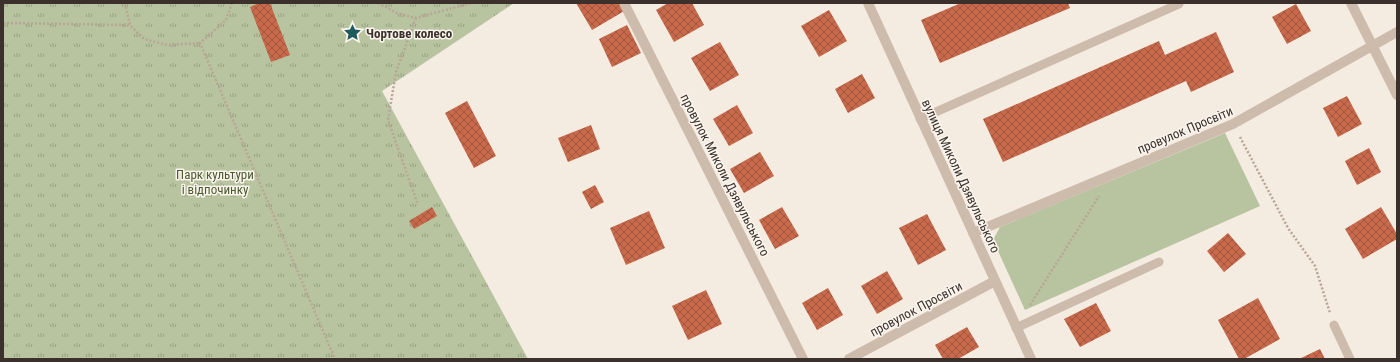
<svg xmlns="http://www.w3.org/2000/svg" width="1400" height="362" viewBox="0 0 1400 362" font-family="'Roboto Condensed',sans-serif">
	<defs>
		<pattern id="park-tufts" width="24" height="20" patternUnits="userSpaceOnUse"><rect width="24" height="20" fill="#b8c4a0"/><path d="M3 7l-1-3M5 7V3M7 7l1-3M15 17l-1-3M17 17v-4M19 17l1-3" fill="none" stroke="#97a083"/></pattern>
		<pattern id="building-cross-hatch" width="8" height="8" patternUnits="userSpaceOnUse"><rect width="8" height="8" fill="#c8694b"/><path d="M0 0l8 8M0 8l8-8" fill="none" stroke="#a4573f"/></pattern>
	</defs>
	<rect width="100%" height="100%" fill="#f4ebe1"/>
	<path fill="url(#park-tufts)" d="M3 3H514L382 91 528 359H3Z"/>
	<path fill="#b8c4a0" d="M1225 133 1260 206 1025 310 993 240 1000 227Z"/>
	<path fill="url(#building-cross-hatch)" d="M259 3H270L290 55 271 62 250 7Z
		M576 3H622L626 10 592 30Z
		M668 3H692L704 25 674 42 656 10Z
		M961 3H1068L1070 8 940 63 921 20Z
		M1296 4 1311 31 1287 44 1272 17Z
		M829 10 847 41 819 57 801 26Z
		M627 25 641 53 612 67 599 39Z
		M1216 32 1234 72 1191 92 1186 81 1003 162 983 119 1159 41 1165 55Z
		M720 42 739 75 710 91 691 58Z
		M862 74 875 98 848 113 835 89Z
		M1347 96 1362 124 1338 137 1323 108Z
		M467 101 496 156 474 168 445 113Z
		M737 105 753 133 729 146 713 119Z
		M591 125 600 149 568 162 558 138Z
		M1369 148 1381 172 1357 185 1345 161Z
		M760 152 774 176 744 193 730 169Z
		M595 185 604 202 591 209 582 192Z
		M432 207 437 216 414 229 409 221Z
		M782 207 799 236 775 249 759 220Z
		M1381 207 1397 234V239L1363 259 1345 229Z
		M649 211 665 248 626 265 610 228Z
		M927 214 946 250 918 265 899 228Z
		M1228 233 1246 254 1224 272 1207 251Z
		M887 271 903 299 877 314 861 286Z
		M828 288 843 315 817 330 802 303Z
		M706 290 722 324 688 340 672 306Z
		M1258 298 1280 339 1244 359H1239L1218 320Z
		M1096 303 1111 331 1080 347 1064 319Z
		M967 327 979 347 958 359H943L935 345Z
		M1320 349 1325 359H1299Z"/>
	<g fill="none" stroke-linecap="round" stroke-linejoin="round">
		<path stroke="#b9a596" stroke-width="2.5" stroke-dasharray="2 2" stroke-linecap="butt" d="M125 3 130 25 144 39 167 45 200 43
			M232 3 226 20 200 43 335 359
			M378 3 397 13 416 18 471 3
			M416 18 396 72 388 120 418 205
			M3 23 130 25
			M1240 137 1288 228 1315 266 1330 313
			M1030 305 1099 196"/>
		<path stroke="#cdbbac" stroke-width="9" d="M920 119 1179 4
			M1334 325 1350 359
			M1016 328 1159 262"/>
		<path stroke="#cdbbac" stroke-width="10" d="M624 3 803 359
			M868 3 1031 359
			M1351 3 1397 95
			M973 233 1233 124 1397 32
			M849 359 995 281"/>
	</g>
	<defs>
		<symbol id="sight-bare" viewBox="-9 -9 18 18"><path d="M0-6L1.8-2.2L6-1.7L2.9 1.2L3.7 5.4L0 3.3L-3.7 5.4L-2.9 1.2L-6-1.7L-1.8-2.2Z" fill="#1f5a5e" stroke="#fbf5ee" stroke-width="2.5" paint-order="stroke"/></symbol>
	</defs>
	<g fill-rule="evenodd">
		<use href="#sight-bare" x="340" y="20" width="25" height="25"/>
	</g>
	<g text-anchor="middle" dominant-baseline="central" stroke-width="3" stroke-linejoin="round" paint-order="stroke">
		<g font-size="13" font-weight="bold" fill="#3b302b" stroke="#fbf5ee" text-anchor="start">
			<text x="366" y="33">Чортове колесо</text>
		</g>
		<g font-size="13" fill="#3b302b" stroke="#fbf5ee">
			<text transform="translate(1185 130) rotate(-23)">провулок Просвіти</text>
			<text transform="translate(725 175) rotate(63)">провулок Миколи Дзявульського</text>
			<text transform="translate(961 176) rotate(65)">вулиця Миколи Дзявульського</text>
			<text transform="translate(916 309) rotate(-28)">провулок Просвіти</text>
		</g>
		<g font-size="13" fill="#4a5a2e" stroke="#fbf5ee">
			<text x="215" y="174">Парк культури<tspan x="215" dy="15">і відпочинку</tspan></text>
		</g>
	</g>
	<rect width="1400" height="362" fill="none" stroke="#3b302b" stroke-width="8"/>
</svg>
